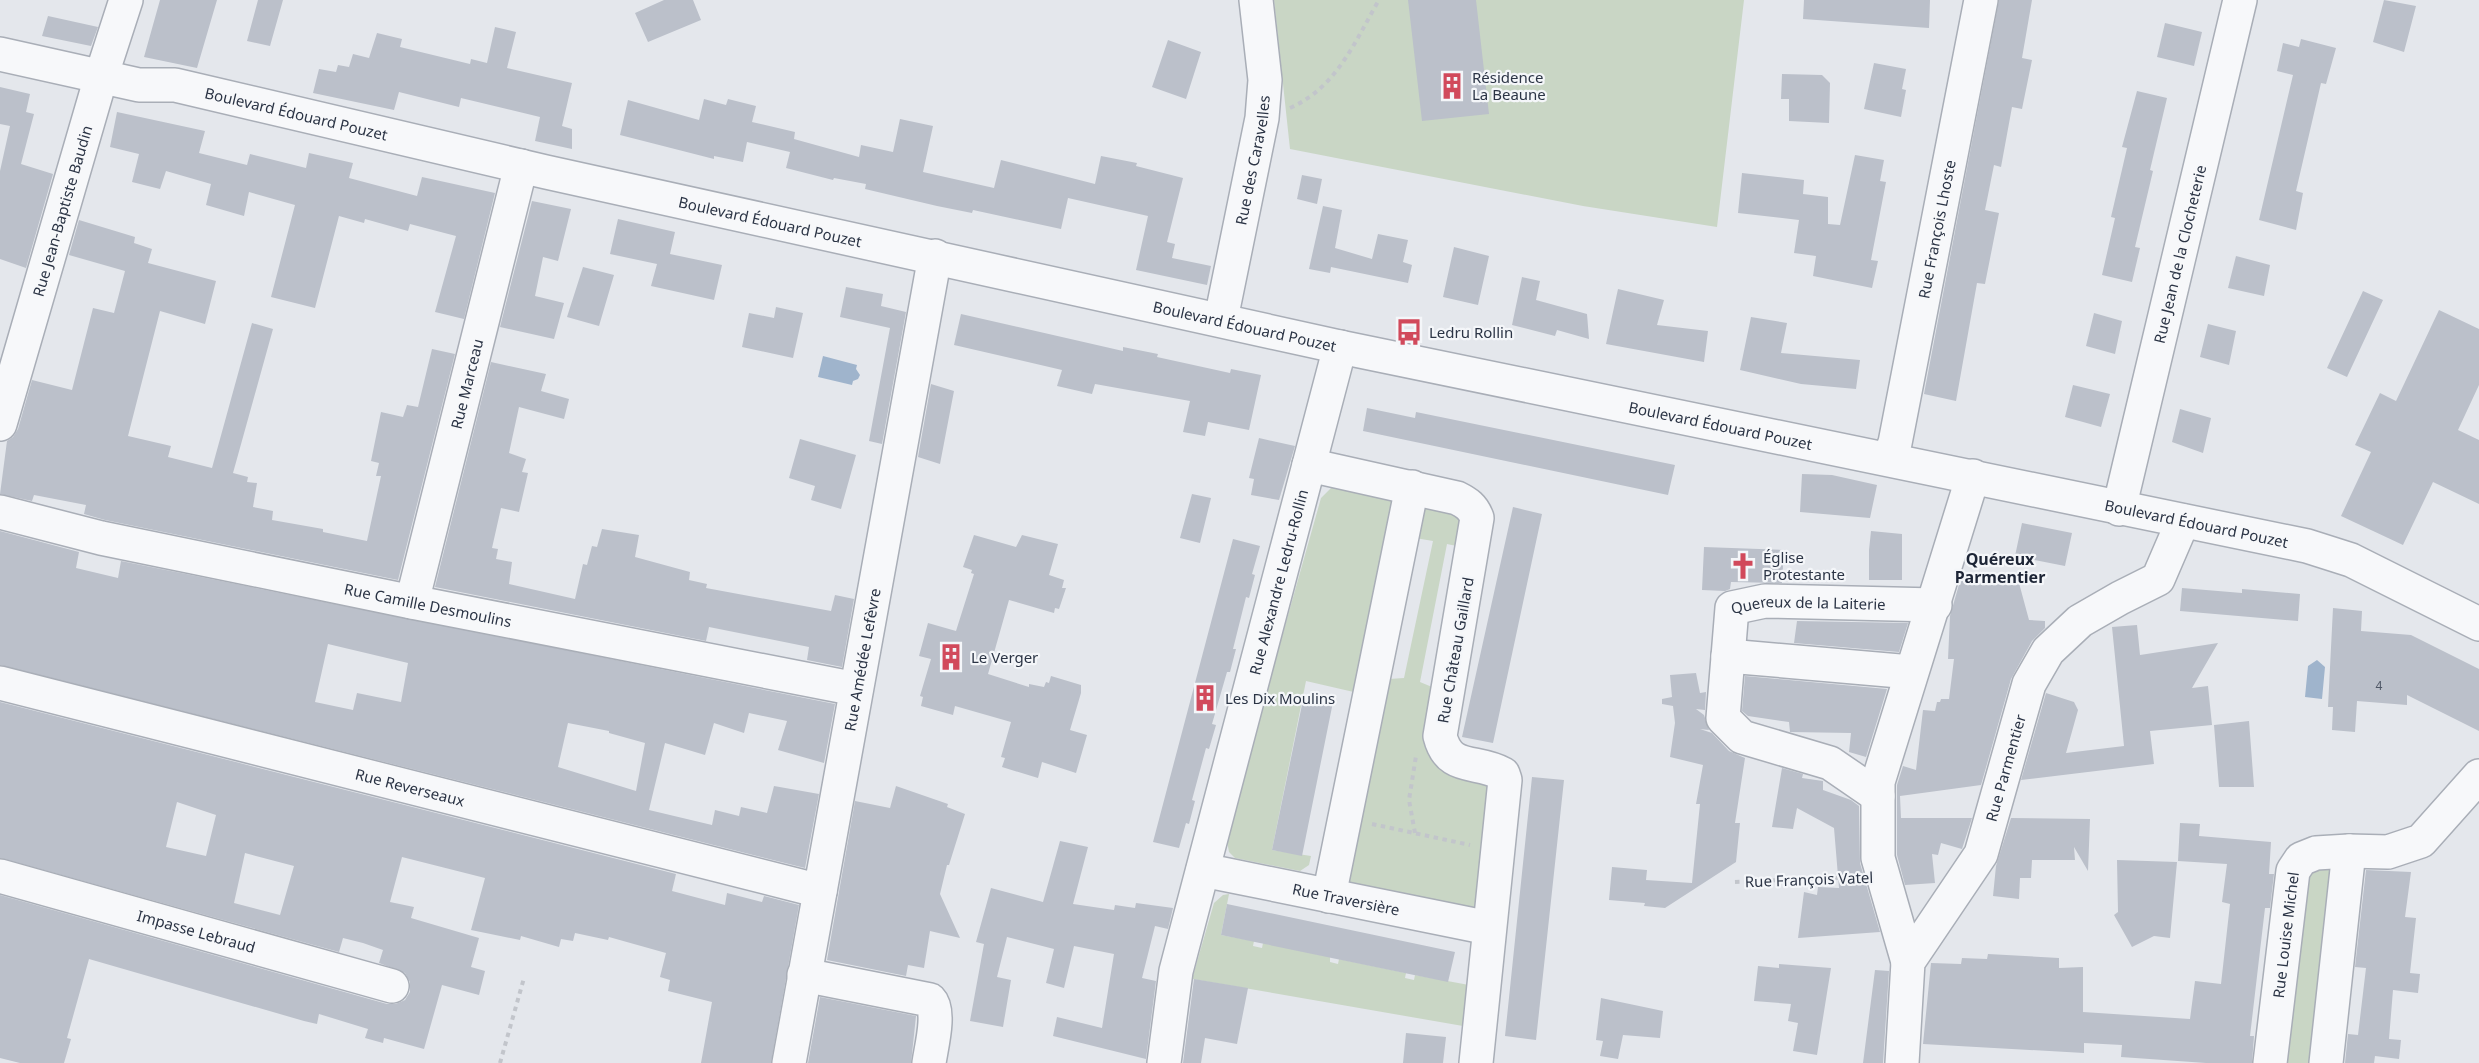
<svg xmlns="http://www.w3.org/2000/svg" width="2479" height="1063" viewBox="0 0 2479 1063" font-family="'Noto Sans',sans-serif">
	<rect width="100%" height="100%" fill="#e4e7ec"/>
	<path fill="#c9d6c5" d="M1274 0H1744L1717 227 1583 206 1290 149Z
		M1332 487H1343L1391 500 1396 508 1358 693 1306 681 1272 850 1311 856 1309 865 1300 871 1235 858 1229 852 1226 836 1321 498Z
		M1428 506 1465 513 1466 548 1447 544 1420 682 1432 687 1430 739 1492 789 1477 905 1471 911 1350 887 1345 875 1389 679 1404 678 1433 541 1415 538 1421 513Z
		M2312 865 2335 869 2316 1063H2279L2300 875Z
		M1229 894 1221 935 1254 941 1253 946 1262 948 1263 943 1330 957V962L1338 964 1339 959 1406 973 1405 978 1414 980 1415 975 1469 985 1463 1026 1192 979 1214 903 1223 895Z"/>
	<path fill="#9fb4cc" d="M823 356 857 365 856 369 860 375 858 379 853 381 852 385 818 377Z
		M2317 660 2325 667 2322 699 2305 697 2308 666Z"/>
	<path fill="#bbc0ca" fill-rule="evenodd" d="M160 0H217L197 68 144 57Z
		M258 0H283L270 46 247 41Z
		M664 0H693L701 20 648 42 635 13Z
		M1408 0H1476L1489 114 1422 121Z
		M1804 0H1930L1929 28 1803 19Z
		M1999 0H2032L2022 58 2032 60 2022 109 2012 107 2001 167 1994 165 1985 210 1999 213 1985 284 1977 283 1956 401 1924 394Z
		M2384 0 2416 6 2404 52 2373 42Z
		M48 16 98 27 91 46 42 36Z
		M2165 23 2202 32 2194 66 2157 57Z
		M495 27 516 32 507 68 572 83 562 126 572 129V149L535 141 540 117 461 98 459 107 399 92 394 110 313 93 319 69 336 72 338 65 349 67 353 54 369 58 377 33 402 39 400 47 470 64 471 59 487 63Z
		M2301 39 2336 48 2326 84 2321 83 2296 191 2303 193 2296 230 2259 220 2293 75 2277 71 2283 43 2299 47Z
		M1168 40 1201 52 1186 99 1152 87Z
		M1874 63 1906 69 1902 89 1906 90 1901 117 1864 109Z
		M1782 74 1822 75 1830 83 1829 123 1789 121V99H1781Z
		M0 87 30 94 26 112 34 114 21 164 53 174 26 268 0 259V171L10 126 0 124Z
		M2137 91 2167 98 2150 170 2153 171 2135 247 2140 248 2132 282 2102 275 2115 218 2111 217 2127 148 2122 147Z
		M704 99 726 105 728 99 756 106 752 122 795 132 794 139 859 157 861 145 893 152 900 119 933 126 923 172 994 188 1001 160 1095 184 1101 156 1137 163 1136 166 1183 178 1167 242 1175 244 1172 258 1211 266 1207 285 1136 270 1148 216 1068 198 1061 229 973 210 972 213 937 206 865 189 866 184 834 178 833 180 786 168 790 152 747 142 743 162 714 156V159L620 135 628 100 699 120Z
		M117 112 205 131 199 153 247 165 250 154 306 168 309 153 353 163 349 178 417 196 422 177 495 193 464 319 435 312 456 236 410 224 408 231 365 219 364 223 339 216 315 308 271 297 295 205 249 192 244 216 206 205 211 184 166 171 160 189 132 182 139 154 110 147Z
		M1855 155 1884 160 1880 181 1886 182 1871 260 1878 261 1872 288 1813 276 1816 256 1794 253 1799 220 1738 213 1742 173 1804 180 1803 194 1828 197V224L1840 225Z
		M1302 175 1322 179 1317 204 1297 199Z
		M532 201 571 209 558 261 543 257 535 296 564 303 554 339 500 327Z
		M1323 206 1342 210 1335 248 1372 259 1378 234 1408 240 1403 262 1412 265 1408 283 1331 267 1330 273 1309 269Z
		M618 219 675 232 670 254 722 265 714 300 651 286 657 264 610 254Z
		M79 220 135 237 134 243 152 249 148 263 216 281 205 324 160 311 128 436 171 446 168 457 212 468 252 323 273 329 233 473 248 477 247 482 257 483 253 507 273 511 272 520 323 529V532L367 541 381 476H376L379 463 371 461 381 412 403 417 407 405 418 407 432 349 455 354 398 580 105 520 84 514 86 505 34 495 32 501 0 494 7 441 13 437 18 429 32 380 72 390 93 308 114 313 125 271 69 255Z
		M1454 247 1489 256 1478 305 1443 297Z
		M2236 256 2270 265 2264 296 2228 288Z
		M583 267 614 275 599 326 567 317Z
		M1522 277 1540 281 1536 300 1587 314 1589 339 1557 330 1555 336 1512 325Z
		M846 287 883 294 881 306 906 312 882 444 869 441 890 328 840 317Z
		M1618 289 1664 300 1657 325 1708 331 1704 362 1606 344Z
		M2363 291 2383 300 2347 377 2327 368Z
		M776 307 803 313 793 358 742 347 749 313 774 318Z
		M2439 310 2479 329V385L2458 430 2479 440V504L2433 482 2403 545 2341 516 2371 452 2355 445 2380 393 2396 401Z
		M2094 313 2122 321 2115 354 2086 346Z
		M961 314 1123 351V347L1158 354 1157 357 1230 373 1231 369 1261 375 1249 430 1208 422 1205 436 1183 432 1190 401 1095 384 1092 394 1057 386 1062 370 954 345Z
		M1751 317 1787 323 1781 353 1860 360 1856 389 1801 384 1740 370Z
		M2208 324 2236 331 2229 365 2200 357Z
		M491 362 546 374 541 391 569 399 564 419 519 407 509 453 526 459 522 472 528 473 519 512 501 508 492 548 498 549 496 559 512 562 509 584 575 599 583 564 587 565 592 546 597 547 602 529 639 535 635 557 690 572 689 580 707 584 706 588 831 611 835 595 854 599 842 667 807 660 809 647 709 627 706 641 435 587Z
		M931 384 954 391 940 464 918 457Z
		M2073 385 2110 394 2101 427 2065 417Z
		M1367 408 1415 418 1416 412 1675 465 1668 495 1363 431Z
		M2180 409 2211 418 2203 453 2172 442Z
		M1259 438 1295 446 1279 500 1251 495 1254 479 1249 478Z
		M800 439 856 455 841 509 811 500 815 486 789 478Z
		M1802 474 1832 475 1877 485 1870 518 1800 512Z
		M1192 494 1211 498 1200 543 1180 538Z
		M1513 507 1542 514 1493 743 1462 737Z
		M2022 523 2072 533 2065 566 2015 556Z
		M0 531 79 552 76 568 118 578 121 561 835 704 824 763 778 750 787 721 749 713 744 733 714 723 705 755 665 743 649 810 712 825 715 810 739 816 741 807 767 813 774 786 819 794 805 868 0 665ZM328 644 408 663 401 702 357 693 353 710 315 702ZM568 723 609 731V733L645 743 636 791 558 767Z
		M1871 531 1902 534V580H1869V550Z
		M974 535 1016 547 1022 535 1058 544 1049 575 1064 580 1062 588H1066L1059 609 1055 608 1054 613 1009 600 988 674 1029 687V684L1044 687 1046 682 1049 683 1051 676 1081 685V693L1070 730 1087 735 1076 773 1042 762 1038 778 1002 767 1005 758 1001 757 1011 722 955 706 953 715 921 706 923 697 920 696 931 659 919 656 928 623 956 631 974 574 971 573 972 570 963 567Z
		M1233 539 1260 546 1252 574 1255 575 1249 598 1246 597 1233 649H1236L1230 672H1227L1212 724 1216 725 1209 749 1206 748 1192 800 1195 801 1189 824 1186 823 1179 848 1153 842Z
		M1704 547 1784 550 1782 583 1731 582 1730 589 1725 591 1702 590Z
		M1960 581 2019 583 2029 620 2045 621V628L2032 641 2011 679 1981 785 1900 796 1901 818H1972L1962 849 1941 843 1938 855 1932 854 1935 883 1905 885 1897 855V785L1903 766 1916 770 1923 710 1935 711 1937 702H1940L1941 699H1949L1954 659H1948L1950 616Z
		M2182 588 2242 593V589L2300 594 2298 621 2180 611Z
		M2333 608 2362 611 2361 631 2411 635 2479 669V731L2407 695V705L2357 701 2355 732 2332 730 2333 707H2328Z
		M1797 621 1908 623 1899 652 1794 643Z
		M2137 625 2140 655 2218 643 2192 688 2208 686 2212 725 2150 731 2154 764 2021 780 2046 693 2074 702 2078 710 2066 753 2124 746 2112 627Z
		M1696 673 1700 693 1706 692 1705 710 1696 709 1704 715 1709 730 1700 729 1712 733 1729 751 1745 758 1735 823H1740L1736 862 1665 908 1644 906 1645 903 1609 900 1612 867 1647 870 1646 880 1692 883 1700 804H1696L1703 765 1670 757 1675 723 1673 706 1662 704V699L1672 697 1670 675Z
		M1745 676 1887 689 1866 757 1849 752 1851 733 1790 732 1789 722 1748 716 1742 711Z
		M1304 695 1333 702 1302 856 1272 850Z
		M0 702 676 874 672 891 725 905 727 893 762 902 764 896 799 905 771 1063H701L712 1002 668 991 670 980 660 977 666 953 609 937 608 940 575 933 573 941 561 939 559 947 521 936 520 940 471 930 485 878 402 857 390 902 414 907 411 918 479 938 471 967 485 971 479 995 442 985 424 1049 384 1038 383 1043 365 1038 368 1029 319 1014 317 1024 304 1021 89 959 67 1038 71 1039 64 1063H20L0 1058V895L387 1004H396L405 1000 410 992V982L405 973 379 963 383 950 363 943 343 938 339 952 0 858ZM177 802 216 815 206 856 166 847ZM245 853 294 866 280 915 234 903Z
		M2249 721 2254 787H2219L2214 725Z
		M1782 768 1803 774 1802 778 1823 781V790L1851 800 1859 806 1860 863 1880 932 1798 938 1804 892 1817 895 1818 887 1839 888 1834 828 1797 808 1793 829 1772 827Z
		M1532 777 1564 780 1536 1040 1505 1036Z
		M896 786 948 804 947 807 965 814 949 865H947L940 894 960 938 930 931 924 968 908 965 906 976 827 960 855 801 890 808Z
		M2011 818 2090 819 2088 871 2074 847 2075 860H2032L2031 878H2020L2019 899 1993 896 1996 866Z
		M2180 823 2200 824 2199 836 2271 842 2269 874H2274L2270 908H2265L2250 1036H2254L2252 1063H2206L2121 1057 2122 1045 2084 1043V1053L1923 1044 1931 963 1961 964 1962 958 1987 959 1988 954 2059 958V968L2083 967V1012L2190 1019 2195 981 2221 984 2230 904 2222 902 2227 864 2178 861Z
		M1060 841 1088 847 1073 904 1114 910 1115 905 1135 908 1136 903 1173 908 1168 929 1155 926 1142 978 1156 981 1146 1059 1053 1036 1057 1017 1102 1028 1114 954 1074 946 1064 988 1046 983 1054 949 1007 937 997 977 1011 980 1003 1027 970 1021 984 944 976 942 991 888 1043 902Z
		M2117 860 2177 862 2170 938 2154 936 2132 947 2114 915 2118 912Z
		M2366 870 2411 872 2405 917 2416 918 2410 973 2420 974 2418 993 2393 990 2389 1039 2401 1040 2399 1059 2375 1056 2374 1063H2345L2348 1034 2358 1035 2366 968 2355 967Z
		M1227 904 1455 952 1448 982 1221 935Z
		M1779 964 1831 968 1817 1055 1793 1051 1798 1023 1788 1021 1791 1004 1754 1001 1758 966 1779 968Z
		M1875 970 1889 971 1883 1063H1863Z
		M1194 979 1248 988 1237 1044 1205 1038 1201 1063H1183Z
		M820 997 916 1016 911 1063H808Z
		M1601 998 1663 1011 1660 1038 1623 1035 1618 1059 1600 1056 1603 1041 1596 1040Z
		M1406 1033 1446 1037 1443 1063H1403Z"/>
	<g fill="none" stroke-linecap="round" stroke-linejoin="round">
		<defs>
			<g id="minor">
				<path id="s1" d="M0 54 139 85H175L546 172 1340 347 2307 546 2351 560 2479 624"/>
				<path id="s2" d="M1221 319 1262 118 1265 80 1256 0"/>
				<path id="s3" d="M0 424 101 77 126 0"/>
				<path id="s4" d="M1889 458 1895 443 1981 0"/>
				<path d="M1309 465 1457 498C1467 503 1473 507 1477 518L1440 736C1449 772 1476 759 1503 774L1505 780 1476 1063"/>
				<path id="s5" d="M2119 509 2240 0"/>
				<path id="s6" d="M0 512 101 538 412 602 856 689"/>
				<path id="s7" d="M412 602 521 166"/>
				<path d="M1728 656 1911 672"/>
				<path id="s8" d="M0 683 820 891"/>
				<path id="s9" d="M1878 796 1830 763 1742 737 1723 718 1732 608 1765 601 1935 605"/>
				<path id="s10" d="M1203 870 1489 928"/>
				<path id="s11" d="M0 876 392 986"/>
				<path d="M1329 896 1412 487"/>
				<path d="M1908 962 1878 858V782L1973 476"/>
				<path d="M804 975 930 1000C941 1011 931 1048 929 1063"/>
				<path id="s12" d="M789 1063 935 256"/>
				<path id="s13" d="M1164 1063 1176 971 1340 347"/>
				<path id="s14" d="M1902 1063 1908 962 1981 854 2029 684 2048 651 2080 621 2120 598 2158 579 2183 521"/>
				<path id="s15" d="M2270 1063 2293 871 2301 859 2316 853 2349 851 2388 852 2421 841 2479 776"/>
				<path d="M2326 1063 2349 851"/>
			</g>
		</defs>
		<use href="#minor" stroke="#a9aeb7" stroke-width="36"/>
		<path stroke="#c2c5cb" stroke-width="4" stroke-dasharray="4.5 4.5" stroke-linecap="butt" d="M1290 108C1337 87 1354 43 1379 0
			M1372 824 1470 845
			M1415 833 1409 800 1416 756
			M1735 882 1856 877
			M500 1063 524 978"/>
		<use href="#minor" stroke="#f7f8fa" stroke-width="33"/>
	</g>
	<defs>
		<symbol id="building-bare" viewBox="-9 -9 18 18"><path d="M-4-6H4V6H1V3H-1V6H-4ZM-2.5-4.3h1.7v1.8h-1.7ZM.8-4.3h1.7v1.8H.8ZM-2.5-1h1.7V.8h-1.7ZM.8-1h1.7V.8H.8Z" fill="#d1495b" stroke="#f4f6f9" stroke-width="2.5" paint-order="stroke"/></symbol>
		<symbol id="bus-bare" viewBox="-9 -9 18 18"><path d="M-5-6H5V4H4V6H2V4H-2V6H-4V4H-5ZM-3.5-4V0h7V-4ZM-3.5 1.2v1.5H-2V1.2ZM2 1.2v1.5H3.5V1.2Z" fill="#d1495b" stroke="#f4f6f9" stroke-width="2.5" paint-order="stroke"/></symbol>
		<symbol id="church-bare" viewBox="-9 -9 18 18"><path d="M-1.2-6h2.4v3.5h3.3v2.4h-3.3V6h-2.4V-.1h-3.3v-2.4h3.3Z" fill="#d1495b" stroke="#f4f6f9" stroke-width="2.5" paint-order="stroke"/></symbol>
	</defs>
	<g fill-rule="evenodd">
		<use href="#building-bare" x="1433" y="67" width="38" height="38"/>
		<use href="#bus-bare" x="1390" y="313" width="38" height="38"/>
		<use href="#church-bare" x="1724" y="547" width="38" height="38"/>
		<use href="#building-bare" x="932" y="638" width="38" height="38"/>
		<use href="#building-bare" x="1186" y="679" width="38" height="38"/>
	</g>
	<g text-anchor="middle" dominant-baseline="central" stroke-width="4.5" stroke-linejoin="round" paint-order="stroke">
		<g font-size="12" fill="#4f5766">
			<text x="2379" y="685">4</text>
		</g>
		<g font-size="15" fill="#2b3445" stroke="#f4f6f9" text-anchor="start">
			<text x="1472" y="77">Résidence<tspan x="1472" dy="17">La Beaune</tspan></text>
			<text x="1429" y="332">Ledru Rollin</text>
			<text x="1763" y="557">Église<tspan x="1763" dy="17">Protestante</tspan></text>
			<text x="971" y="657">Le Verger</text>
			<text x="1225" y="698">Les Dix Moulins</text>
		</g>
		<g font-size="15" fill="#2b3445" stroke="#f4f6f9">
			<text stroke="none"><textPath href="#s1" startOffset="303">Boulevard Édouard Pouzet</textPath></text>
			<text stroke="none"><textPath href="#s2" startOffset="162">Rue des Caravelles</textPath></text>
			<text stroke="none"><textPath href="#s3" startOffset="222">Rue Jean-Baptiste Baudin</textPath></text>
			<text stroke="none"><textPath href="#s1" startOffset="789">Boulevard Édouard Pouzet</textPath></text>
			<text stroke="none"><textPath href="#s4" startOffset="234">Rue François Lhoste</textPath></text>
			<text stroke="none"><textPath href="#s5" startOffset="262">Rue Jean de la Clocheterie</textPath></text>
			<text stroke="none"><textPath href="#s1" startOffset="1275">Boulevard Édouard Pouzet</textPath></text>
			<text stroke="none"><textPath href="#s7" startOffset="225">Rue Marceau</textPath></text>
			<text stroke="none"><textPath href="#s1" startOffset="1761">Boulevard Édouard Pouzet</textPath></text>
			<text stroke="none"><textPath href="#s1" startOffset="2247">Boulevard Édouard Pouzet</textPath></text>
			<text stroke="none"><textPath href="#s13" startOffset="495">Rue Alexandre Ledru-Rollin</textPath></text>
			<text stroke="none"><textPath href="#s6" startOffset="438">Rue Camille Desmoulins</textPath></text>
			<text stroke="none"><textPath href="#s9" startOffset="364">Quereux de la Laiterie</textPath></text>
			<text transform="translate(1455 650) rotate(-80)">Rue Château Gaillard</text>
			<text stroke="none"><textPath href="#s12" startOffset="410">Rue Amédée Lefèvre</textPath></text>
			<text stroke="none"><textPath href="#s14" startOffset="321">Rue Parmentier</textPath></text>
			<text stroke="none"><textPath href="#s8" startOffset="423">Rue Reverseaux</textPath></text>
			<text transform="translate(1809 879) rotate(-2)">Rue François Vatel</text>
			<text stroke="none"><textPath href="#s10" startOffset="146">Rue Traversière</textPath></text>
			<text stroke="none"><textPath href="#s11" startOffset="204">Impasse Lebraud</textPath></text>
			<text stroke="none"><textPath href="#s15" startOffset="129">Rue Louise Michel</textPath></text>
		</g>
		<g font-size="16" font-weight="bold" fill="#1d2536" stroke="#f4f6f9">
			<text x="2000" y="559">Quéreux<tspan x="2000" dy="18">Parmentier</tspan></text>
		</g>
	</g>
</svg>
